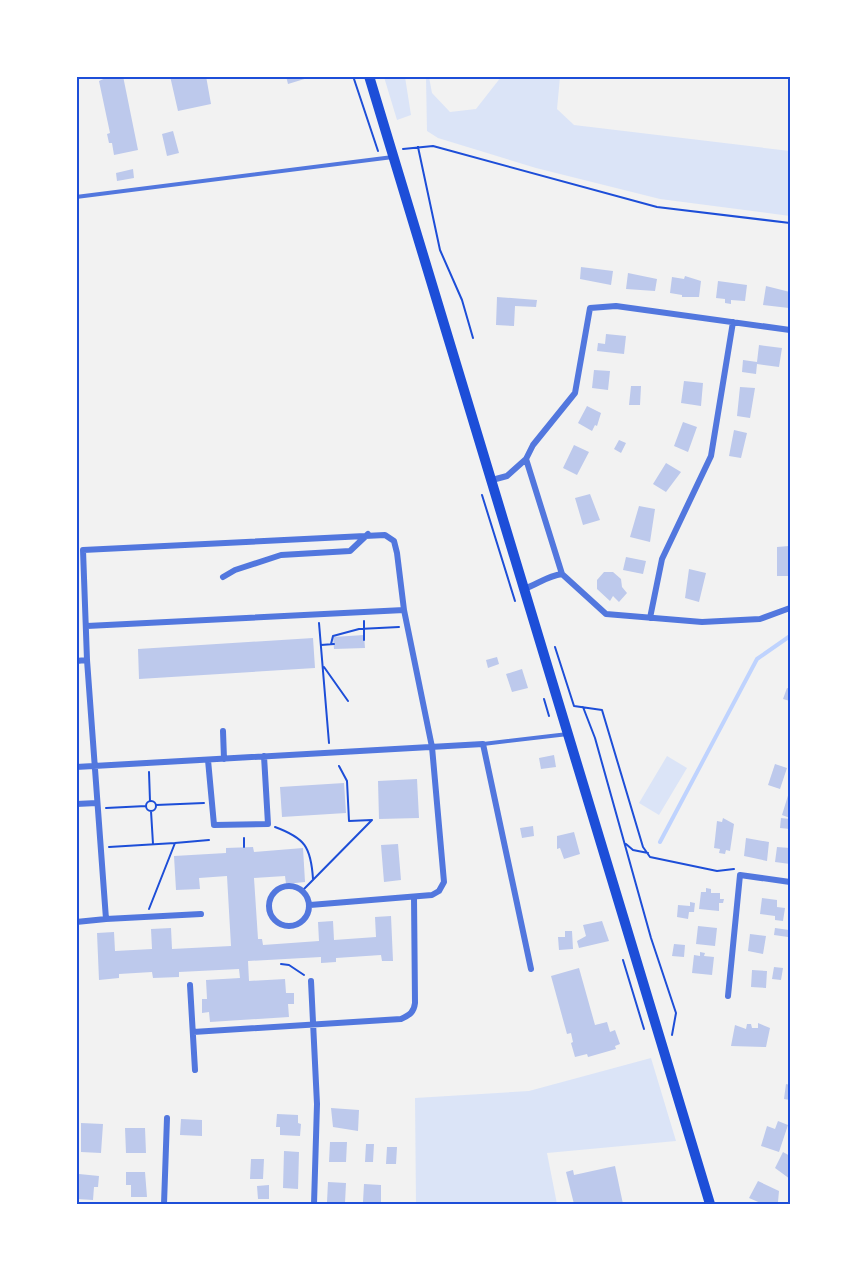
<svg xmlns="http://www.w3.org/2000/svg" width="867" height="1281" viewBox="0 0 867 1281" font-family="'Source Serif 4',serif">
	<rect width="100%" height="100%" fill="#f2f2f2"/>
	<path fill="#dbe4f7" d="M384 77H405L411 115 397 120Z
		M426 77H429L432 93 450 112 476 109 501 77H560L557 109 574 125 790 151V216L660 199 536 168 438 138 427 131Z
		M667 756 687 768 659 815 639 803Z
		M651 1058 676 1141 547 1153 557 1204H416L415 1098 529 1091Z"/>
	<g fill="none" stroke-linecap="round" stroke-linejoin="round">
		<path stroke="#bfd3fe" stroke-width="4" d="M660 842 757 659 790 636"/>
	</g>
	<path fill="#bdc9ec" d="M110 76H123L138 150 114 155 112 143H109L107 134 110 133 99 81Z
		M170 76H206L211 104 178 111Z
		M286 76H311V77L288 84Z
		M173 131 179 153 167 156 162 134Z
		M133 169 134 178 117 181 116 173Z
		M581 267 613 271 611 285 580 279Z
		M628 273 657 279 655 291 626 289Z
		M685 276 701 281 699 297H682V295L670 293 672 277 684 279Z
		M718 281 747 285 745 301 731 300V304L725 303V299L716 298Z
		M766 286 790 292 789 308 763 305Z
		M497 297 537 300 536 307 515 306 514 326 496 325Z
		M606 334 626 336 624 354 597 351 598 343 605 344Z
		M759 345 782 348 779 367 757 364 756 374 742 372 743 360 757 362Z
		M594 370 610 371 608 390 592 388Z
		M684 381 703 383 701 406 681 403Z
		M631 386H641L640 405H629Z
		M740 387 755 388 750 418 737 416Z
		M587 406 601 413 597 426 595 425 592 431 578 423Z
		M683 422 697 427 688 452 674 446Z
		M734 430 747 433 741 458 729 456Z
		M619 440 626 443 621 453 614 449Z
		M574 445 589 452 577 475 563 468Z
		M666 463 681 472 666 492 653 484Z
		M590 494 600 520 583 525 575 498Z
		M639 506 655 509 650 542 630 537Z
		M789 546 790 576H777V547Z
		M626 557 646 561 643 574 623 570Z
		M689 569 706 573 699 602 685 598Z
		M604 572H613L621 579 622 587 627 593 619 602 613 596 610 601 597 589V580Z
		M364 635 365 648 334 649 333 637Z
		M313 638 315 668 139 679 138 649Z
		M497 657 499 664 488 668 486 660Z
		M522 669 528 688 512 692 506 674Z
		M787 688 790 689V701L783 699Z
		M554 755 556 767 541 769 539 758Z
		M775 764 787 768 780 789 768 785Z
		M417 779 419 818 379 819 378 781Z
		M344 783 346 813 282 817 280 787Z
		M790 789V818L782 815Z
		M723 818 734 824 730 851 726 850 725 854 719 853 720 849 714 848 717 821 722 822Z
		M781 818 790 819V829L780 828Z
		M533 826 534 836 522 838 520 828Z
		M574 832 580 854 564 859 560 848 557 849V836Z
		M746 838 769 842 767 861 744 856Z
		M398 844 401 880 384 882 381 845Z
		M253 847 254 852 303 848 305 882 286 884 285 876 254 878 258 939H262L263 945 319 941 318 922 333 921 334 940 376 937 375 917 391 916 393 961H382L381 955 336 958V962L321 963V957L248 961 249 981 285 979 286 993H294V1004H288L289 1017 210 1022 209 1012 202 1013V999H207L206 980 240 978 239 969 179 972V977L153 978 152 972 119 974V978L99 980 97 933 114 932 115 951 152 949 151 929 171 928 172 949 231 946 227 876 199 878 200 889 176 890 174 856 226 853V848Z
		M777 847 790 848V864L775 862Z
		M706 888 711 889V893H720V899H724L723 903H719V911L699 909 701 892H706Z
		M762 898 777 900V907L785 908 783 921 775 920V916L760 914Z
		M690 902 695 903 694 912H689L688 919 677 917 678 905 690 906Z
		M602 921 609 941 579 948 577 941 586 936 583 925Z
		M698 926 717 928 715 946 696 944Z
		M775 928 789 930 788 937 774 935Z
		M565 931H572L573 949 559 950 558 937H565Z
		M750 934 766 936 763 954 748 951Z
		M674 944 685 945 684 957 672 956Z
		M700 952 705 953 704 956 714 957 712 975 692 973 694 955 700 956Z
		M774 967 783 968 781 980 772 979Z
		M579 968 595 1025 607 1022 610 1032 615 1030 620 1044 615 1046 616 1049 588 1057 587 1054 575 1057 571 1043 573 1042 571 1033 567 1034 551 976Z
		M752 970 767 971 766 988 751 987Z
		M758 1023 770 1028 766 1047 731 1046 735 1025 746 1029 747 1024H751L752 1028H758Z
		M786 1084 790 1085V1100L784 1099Z
		M331 1108 359 1110 358 1131 333 1127Z
		M277 1114 298 1115V1123L301 1124 300 1136 280 1135V1127H276Z
		M181 1119 202 1120V1136L180 1135Z
		M778 1121 788 1125 779 1152 761 1146 767 1126 775 1129Z
		M81 1123 103 1124 101 1153 81 1152Z
		M125 1128H145L146 1153H126Z
		M330 1142H347L346 1162H329Z
		M366 1144H374L373 1162H365Z
		M387 1147H397L396 1164H386Z
		M284 1151 299 1152 298 1189 283 1188Z
		M783 1152 790 1156V1179L775 1168Z
		M251 1159H264L263 1179H250Z
		M615 1166 623 1204H574L566 1172 573 1170 574 1175Z
		M126 1172H145L147 1197H131V1185H126Z
		M79 1174 99 1176 98 1187H94L93 1200 77 1199Z
		M758 1181 779 1191 778 1202 763 1204 749 1198Z
		M328 1182 346 1183 345 1203 327 1202Z
		M364 1184 381 1185V1203L363 1202Z
		M269 1185V1199H258L257 1186Z"/>
	<g fill="none" stroke-linecap="round" stroke-linejoin="round">
		<path stroke="#1d4ed8" stroke-width="2" d="M353 76 378 151
			M418 147 440 250 462 300 473 338
			M403 149 433 146 657 207 790 223
			M482 495 515 601
			M319 623 329 743
			M364 640V621
			M331 644 333 636 359 629 399 627
			M321 645 334 644
			M555 647 574 706 602 710 643 847 650 857 717 871 734 869
			M324 667 348 701
			M544 699 549 716
			M583 707 595 738 651 938 676 1013 672 1035
			M149 772 150 801
			M146 806a5 5 0 1 1 10 0a5 5 0 1 1-10 0Z
			M156 805 204 803
			M106 808 146 806
			M151 811 153 844
			M275 827C305 838 311 847 313 879
			M244 838V847
			M626 844 633 850 648 853
			M109 847 175 843
			M303 890 372 820 349 821 347 781 339 766
			M149 909 175 843 209 840
			M623 960 644 1029
			M281 964 289 965 304 975"/>
		<path stroke="#5277de" stroke-width="4" d="M76 197 393 157
			M483 744 568 734"/>
		<path stroke="#5277de" stroke-width="6" d="M790 330 616 306 590 308 575 393 533 445 526 459 562 574 606 614 702 622 760 619 790 608
			M492 480 507 476 526 459
			M223 577 235 570 281 555 350 551 368 534
			M524 589C538 584 547 576 562 574
			M650 618 662 559 711 456 733 322
			M87 626 404 610
			M76 661 87 660
			M223 731 224 759
			M208 760 214 825 268 824 264 756
			M76 767 483 744 531 969
			M76 804 97 803
			M269 906a20 20 0 1 1 40 0a20 20 0 1 1-40 0Z
			M106 919 201 914
			M76 922 106 919 87 660 83 550 385 535 394 541 397 553 404 610 432 747 444 882 439 891 432 895 310 905
			M311 981 317 1104 314 1204
			M190 985 195 1070
			M728 996 740 875 790 882
			M193 1032 401 1019C410 1015 414 1012 415 1003L414 897
			M164 1204 167 1118"/>
		<path stroke="#1d4ed8" stroke-width="10" d="M369 76 710 1204"/>
	</g>
	<rect width="867" height="1281" fill="none" stroke="#ffffff" stroke-width="156"/>
	<rect x="78" y="78" width="711" height="1125" fill="none" stroke="#1d4ed8" stroke-width="2"/>
</svg>
